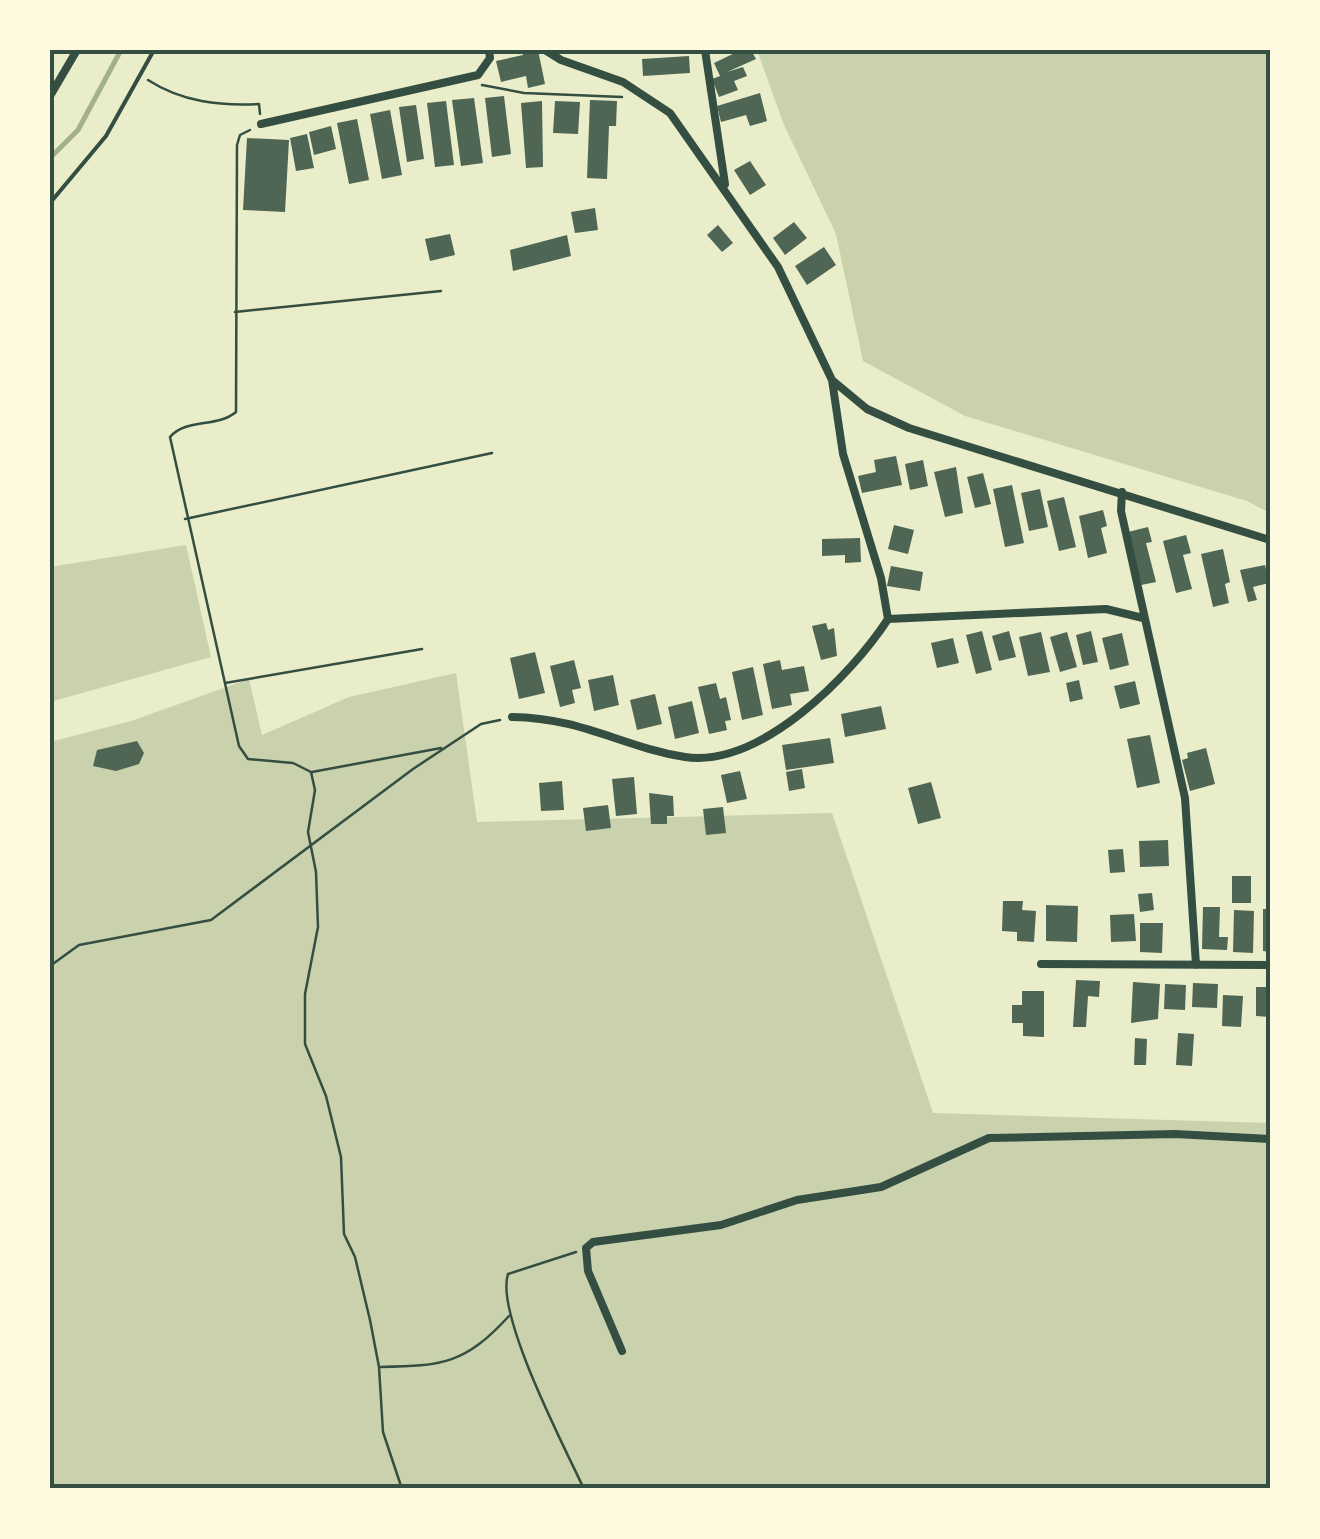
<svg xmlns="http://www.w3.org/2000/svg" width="1320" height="1539" viewBox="0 0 1320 1539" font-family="'Exo 2',sans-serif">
	<rect width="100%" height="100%" fill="#e9edc9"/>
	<path fill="#cad2ad" d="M757 50H1270V513L1247 501 965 416 863 361 836 234 784 125Z
		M186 545 211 657 50 702V567Z
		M456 673 477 822 832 813 933 1113 1270 1123V1489H50V742L131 721 249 679 262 735 349 697Z"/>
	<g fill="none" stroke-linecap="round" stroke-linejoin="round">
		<path stroke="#a3b18a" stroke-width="5" d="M50 158 78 130 121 50"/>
	</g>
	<path fill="#4f6655" d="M522 50H538L545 84 528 88 526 76 501 82 496 61 523 55Z
		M741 50H751L756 59 727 72 743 67 747 76 734 81 738 90 719 97 712 79 720 76 714 63Z
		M689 56 690 73 643 76 642 59Z
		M760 93 767 121 750 126 746 115 721 122 717 106Z
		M504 96 511 154 492 157 485 98Z
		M474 98 483 163 461 166 452 100Z
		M590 100 617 101 616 126H609L607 179 587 178Z
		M446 101 454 165 435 167 427 103Z
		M542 101 543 167 526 168 521 103Z
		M555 101 580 102 578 134 553 133Z
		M416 105 424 159 407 162 399 107Z
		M390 110 402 175 382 179 370 114Z
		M357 119 369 180 349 184 337 123Z
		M331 126 336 149 314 155 309 132Z
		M307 134 314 168 296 171 290 138Z
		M247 138 289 140 285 212 243 210Z
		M750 161 766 185 750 195 734 170Z
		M595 208 598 230 575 233 571 212Z
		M794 222 807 238 785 255 773 238Z
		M718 225 733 243 722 252 707 235Z
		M450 234 455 255 430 261 425 239Z
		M567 235 571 256 513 271 510 250Z
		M824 247 836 265 807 285 795 266Z
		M896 456 902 485 862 493 858 476 876 472 874 460Z
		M923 460 928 486 910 490 905 464Z
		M956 467 963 513 945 517 934 472Z
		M983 473 991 504 975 508 967 477Z
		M1012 485 1024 543 1005 547 993 489Z
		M1040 489 1048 527 1029 531 1021 493Z
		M1064 497 1076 547 1059 551 1047 501Z
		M1103 510 1107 526 1101 528 1107 553 1088 558 1079 516Z
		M894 525 914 530 908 554 888 549Z
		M1148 527 1152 542 1146 543 1156 582 1141 585 1128 532Z
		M1186 535 1191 553 1183 555 1192 589 1176 593 1163 541Z
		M860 538 861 562 845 563V555L822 556V539Z
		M1223 549 1230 582 1225 584 1229 603 1213 607 1201 554Z
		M1265 565 1269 583 1253 587 1257 600 1248 602 1240 570Z
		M891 566 923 572 920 591 887 586Z
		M826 623 828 630 834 628 837 656 821 660 812 626Z
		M982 631 992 670 976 674 966 635Z
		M1009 631 1016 657 999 661 992 636Z
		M1091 631 1098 662 1083 665 1076 635Z
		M1041 632 1050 672 1028 676 1019 637Z
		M1067 632 1077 667 1060 672 1050 637Z
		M1122 633 1129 665 1110 670 1102 638Z
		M953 638 959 663 937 668 931 643Z
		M535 652 545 693 519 699 510 658Z
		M574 660 581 688 572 690 575 703 560 707 550 666Z
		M780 660 782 670 804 666 809 691 790 694 792 705 772 709 763 664Z
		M753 667 763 715 742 720 732 672Z
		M613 675 619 705 594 711 588 680Z
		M1079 680 1083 699 1070 702 1066 683Z
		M1135 681 1140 704 1120 709 1114 686Z
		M716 683 720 699 726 697 731 720 725 721 727 730 709 734 698 687Z
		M655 694 662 724 637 730 630 700Z
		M692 701 699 733 675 739 668 707Z
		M881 706 886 729 845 737 841 714Z
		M1150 735 1160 783 1137 788 1127 739Z
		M830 738 834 763 786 770 782 745Z
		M137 741 144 753 139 764 116 771 93 766 97 750Z
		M1206 748 1215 784 1190 791 1182 760 1188 758 1187 753Z
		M802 769 805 788 789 791 786 772Z
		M740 771 747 799 727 803 721 775Z
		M634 777 637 814 616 816 612 779Z
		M562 781 564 810 541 811 539 783Z
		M931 782 941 818 918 824 908 788Z
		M649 793 673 796 674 816H667V824H651Z
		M608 805 611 828 586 831 583 808Z
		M723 807 726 833 706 835 703 809Z
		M1168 840 1169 866 1140 867 1139 841Z
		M1123 849 1125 872 1110 873 1108 850Z
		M1232 876H1251V903H1232Z
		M1152 893 1154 910 1140 912 1138 894Z
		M1003 901H1023L1022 910 1036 911 1034 942 1017 941V932L1002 931Z
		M1046 905 1078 906 1077 942 1046 941Z
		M1203 907H1220L1219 937H1228L1227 950 1202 949Z
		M1263 909H1270V952L1263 951Z
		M1234 910 1254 911 1253 953 1233 952Z
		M1134 914 1136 941 1111 942 1110 915Z
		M1140 923H1163L1162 953 1140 952Z
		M1076 980 1100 981 1099 997 1088 996 1086 1027H1073Z
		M1133 982 1160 984 1158 1019 1131 1023Z
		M1193 983 1218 984 1217 1008 1192 1007Z
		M1165 984 1186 985 1185 1010 1164 1009Z
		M1256 987H1270V1017L1256 1016Z
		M1022 991H1044V1037L1023 1036V1023H1012V1005H1022Z
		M1223 995 1243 996 1241 1027 1222 1026Z
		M1178 1033 1194 1034 1192 1066 1176 1065Z
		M1135 1038 1147 1039 1146 1065H1134Z"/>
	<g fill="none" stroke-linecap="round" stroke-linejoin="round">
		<path stroke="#344e41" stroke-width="2.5" d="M148 80C182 102 220 106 259 104L260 114
			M482 85 524 93 622 97
			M250 130 240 135 237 145 236 412C217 428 186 418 170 437L239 746 248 759 293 763 311 772 315 790 308 832 316 872 318 927 305 994V1044L326 1096 341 1157 344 1234 355 1257 370 1320 379 1367 383 1432 402 1489
			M235 312 441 291
			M185 519 492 453
			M225 683 422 649
			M312 772 441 748
			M50 966 79 945 211 920 413 769 481 724 500 720
			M576 1252 508 1274C495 1314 564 1446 584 1489
			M380 1367C443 1366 465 1364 509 1316"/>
		<path stroke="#344e41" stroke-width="4" d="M50 203 106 136 154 50"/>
		<path stroke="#344e41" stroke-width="8" d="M545 50 561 60 623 82 670 113 778 267 832 380 867 409 909 428 1270 540
			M705 50 725 184
			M50 96 77 50
			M261 124 478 75 490 58 489 50
			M1122 492 1121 511 1185 798 1196 965
			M888 619 1106 609 1143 618
			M512 717C583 718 622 747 685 757 760 768 851 676 888 619L881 578 843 454 832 380
			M1041 964 1270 965
			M622 1351 588 1271 586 1248 593 1242 721 1225 797 1200 881 1187 989 1138 1175 1134 1270 1139"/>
	</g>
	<rect width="1320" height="1539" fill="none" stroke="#fefae0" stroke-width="105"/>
	<rect x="52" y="52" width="1216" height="1434" fill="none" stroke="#344e41" stroke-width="4"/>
</svg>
